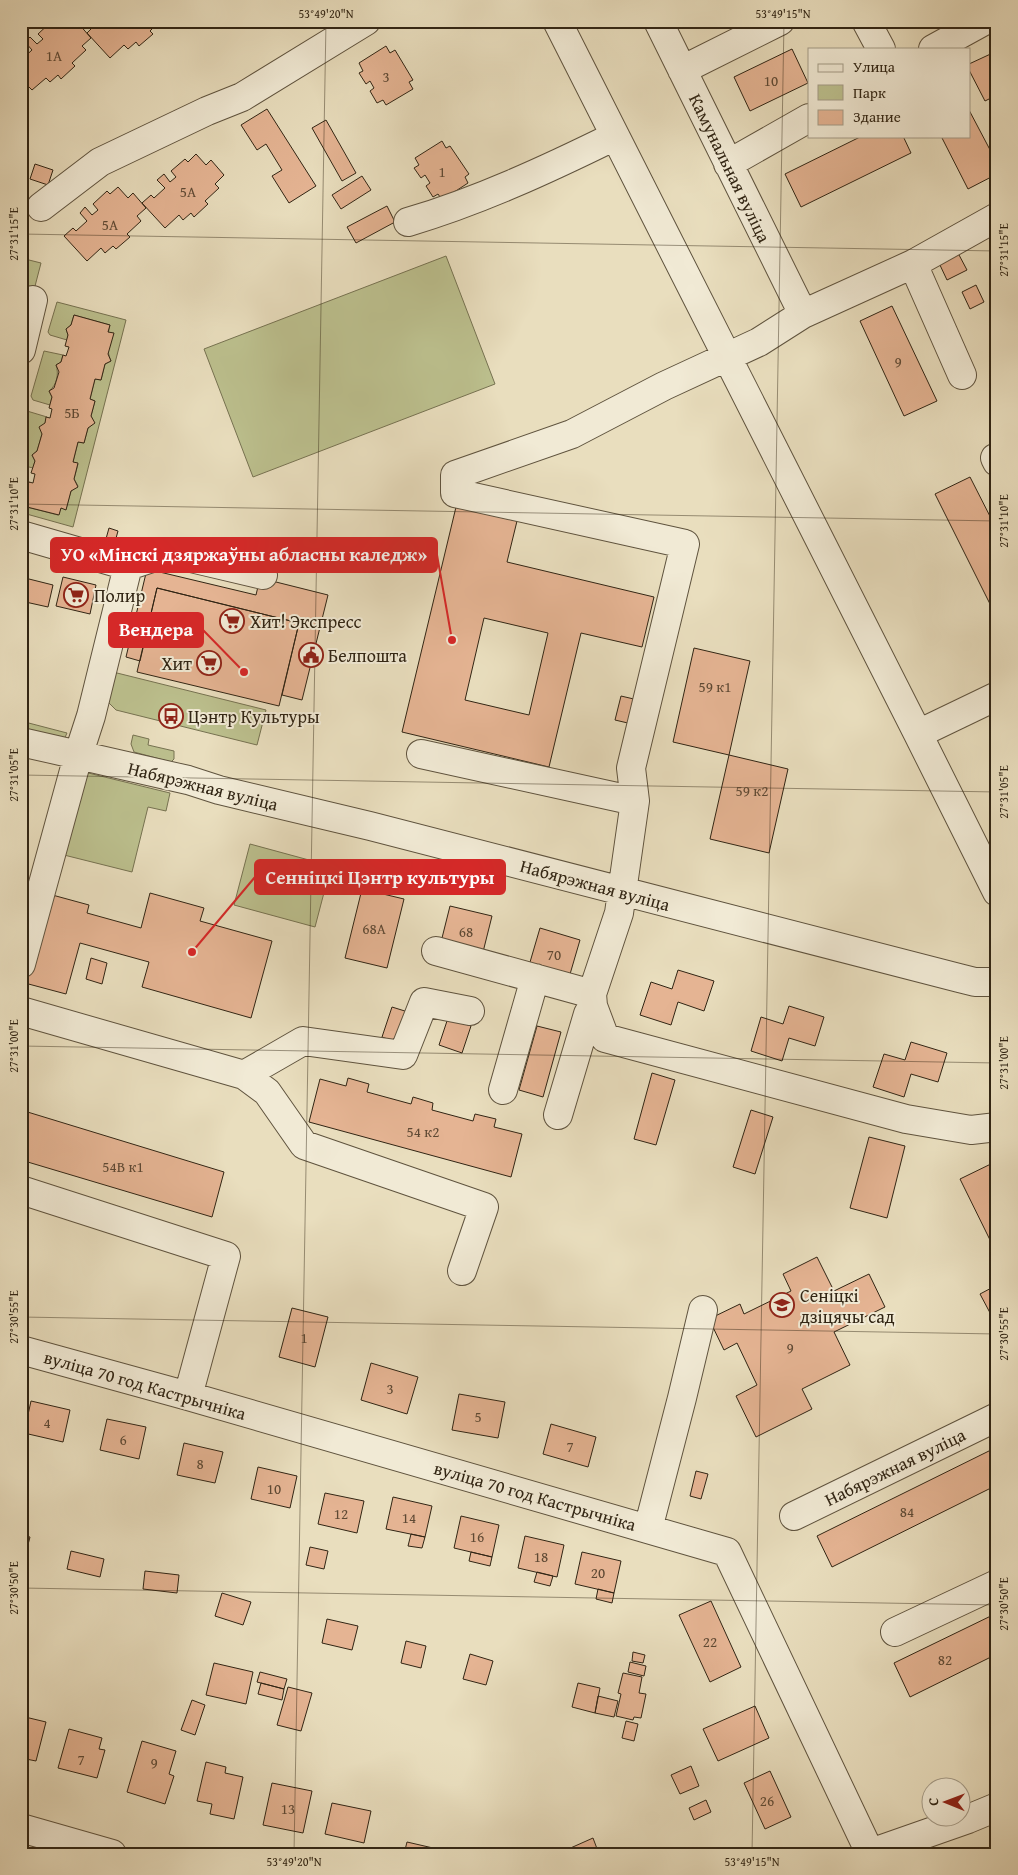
<svg xmlns="http://www.w3.org/2000/svg" width="1018" height="1875" viewBox="0 0 1018 1875" font-family="'Gentium Book Plus',serif">
	<rect width="100%" height="100%" fill="#e9debe"/>
	<filter id="stains"><feTurbulence type="fractalNoise" baseFrequency=".004" numOctaves="4"/><feColorMatrix values="0 0 0 0 .2 0 0 0 0 .09 0 0 0 0 .02 0 0 0 .5 -.17"/></filter>
	<radialGradient id="worn" r=".72"><stop offset=".6" stop-color="#630" stop-opacity="0"/><stop offset="1" stop-color="#630" stop-opacity=".3"/></radialGradient>
	<path fill="#bcc08e" stroke="#767251" d="M446 256 495 384 253 477 204 349Z
		M21 258 41 263 34 290 21 287Z
		M57 302 126 320 73 527 23 513 21 509V479L29 482 27 488 23 491 25 497 23 506 58 515 61 508 66 509 71 491 78 486 74 479 78 464 73 462 78 442 84 443 88 428 94 423 91 416 95 401 90 399 95 379 101 380 105 364 111 361C106 350 107 336 110 325L74 315 71 325 66 329 68 335 67 340 50 335 48 332Z
		M44 351 63 355 61 362 56 365C59 374 57 385 49 391L52 397 50 405 33 400 31 396Z
		M27 411 47 417 37 451 32 455 35 461 33 468 21 465V430Z
		M113 672 266 710 257 745 116 710 108 702Z
		M21 721 67 733 62 744 21 734Z
		M133 735 149 739 148 745 174 751V759L171 762 134 752 131 744Z
		M80 771 170 793 166 811 148 807 132 872 60 854Z
		M250 844 331 866 315 927 234 905Z"/>
	<path fill="#e5b493" stroke="#312514" fill-rule="evenodd" d="M52 21 55 24 58 21H68L73 27 78 23 91 38 82 46 86 50 72 63 75 66 61 79 58 75 50 82 46 78 32 90 21 79V60L32 50 25 42 30 37 37 44 43 39 38 34Z
		M106 21H160L150 31 153 34 139 46 136 42 128 49 124 45 110 58 87 33 96 24 99 28Z
		M386 46 390 53 395 50 413 80 409 82 413 89 386 105 383 100 377 103 370 91 374 88 370 81 366 84 359 73 363 71 359 63Z
		M792 49 808 83 750 111 734 77Z
		M997 51V95L985 101 969 70V64Z
		M267 109 316 186 289 203 272 176 282 170 266 144 257 150 241 125Z
		M969 110 997 163V174L968 189 941 136H969Z
		M326 120 356 173 342 181 312 128Z
		M862 136H903L911 153 801 207 785 174Z
		M442 141 446 148 450 146 469 174 465 177 468 183 442 200 438 194 433 197 426 186 430 183 425 175 421 178 414 168 419 165 415 158Z
		M196 154 206 165 211 160 224 175 215 184 219 188 205 201 208 204 194 217 191 213 183 220 179 215 165 228 142 203 151 195 154 198 165 188 157 180 164 174 170 182 176 177 171 171 185 159 188 162Z
		M35 164 53 170 48 185 30 179Z
		M362 176 371 190 341 209 332 195Z
		M118 187 128 198 133 193 146 208 137 216 141 221 127 234 130 237 116 249 113 246 105 253 101 248 87 261 64 236 73 228 76 231 87 221 80 213 85 207 92 215 98 210 93 204 107 191 110 194Z
		M387 206 395 222 356 243 347 227Z
		M958 253 967 270 947 280 939 263Z
		M976 285 984 302 970 309 962 292Z
		M892 306 937 401 904 416 860 321Z
		M74 315 110 325 108 332 114 333 108 354 111 361 105 364 101 380 95 379 90 399 95 401 91 416 95 423 88 428 84 443 78 442 73 462 78 463 74 479 78 487 71 491 66 510 61 508 59 515 23 506 25 497 23 491 27 488 29 482 33 483 35 474 31 473 35 461 32 455 37 451 42 434 39 427 45 423 46 417 50 418 52 409 49 408 52 397 49 391 54 388 59 372 56 365 61 362 63 355 66 356 69 347 65 346 68 335 66 329 71 325Z
		M970 477 997 530V618L935 494Z
		M456 507 517 521 507 562 654 597 642 647 581 633 549 767 402 732ZM484 618 548 633 529 715 465 700Z
		M109 528 118 531 113 549 104 546Z
		M147 569 256 595 260 578 328 595 302 700 282 695 299 623 157 588 140 661 126 657Z
		M21 577 53 585 48 607 21 601Z
		M63 577 96 585 90 614 56 606Z
		M157 588 299 623 279 706 137 672Z
		M694 648 750 661 729 755 673 742Z
		M621 696 638 700 632 724 615 720Z
		M729 755 788 769 769 853 710 839Z
		M362 889 404 899 387 968 345 958Z
		M45 893 89 905 87 913 141 928 150 893 204 908 200 921 272 941 251 1018 142 987 149 962 80 943 66 994 21 982Z
		M450 906 492 916 482 956 440 946Z
		M540 928 580 940 568 981 528 969Z
		M91 958 107 963 102 984 86 979Z
		M678 970 714 981 704 1011 678 1002 671 1025 640 1015 651 982 672 989Z
		M789 1006 824 1017 815 1046 789 1038 782 1061 751 1051 761 1017 783 1024Z
		M392 1007 408 1012 398 1043 382 1037Z
		M448 1018 471 1026 462 1053 439 1045Z
		M537 1026 561 1032 543 1097 519 1090Z
		M911 1042 947 1053 938 1082 911 1074 904 1097 873 1087 884 1054 905 1060Z
		M652 1073 675 1080 656 1145 634 1139Z
		M348 1078 369 1084 367 1092 411 1104 413 1097 433 1103 432 1110 473 1121 475 1114 496 1119 494 1127 522 1134 511 1177 309 1122 320 1079 346 1086Z
		M21 1110 224 1172 212 1217 21 1160Z
		M751 1110 773 1117 755 1174 733 1167Z
		M869 1137 905 1146 887 1218 850 1208Z
		M997 1161V1241L992 1244 960 1179Z
		M817 1257 834 1291 869 1274 885 1307 834 1332 850 1365 802 1389 812 1409 756 1437 736 1396 757 1385 737 1343 724 1350 709 1319 740 1304 744 1314 791 1291 783 1274Z
		M997 1285V1326L980 1294Z
		M292 1308 328 1317 315 1367 279 1357Z
		M371 1363 418 1377 407 1414 361 1400Z
		M459 1394 505 1402 498 1438 452 1430Z
		M31 1401 70 1410 63 1442 24 1433Z
		M107 1419 146 1427 139 1459 100 1450Z
		M551 1424 596 1437 588 1467 543 1454Z
		M184 1443 223 1452 215 1483 177 1475Z
		M997 1447V1485L832 1567 817 1536Z
		M258 1467 297 1476 290 1508 251 1499Z
		M696 1471 708 1474 701 1499 690 1496Z
		M325 1493 364 1501 357 1533 318 1524Z
		M393 1497 432 1506 425 1537 386 1529Z
		M461 1516 499 1525 492 1557 454 1548Z
		M411 1534 425 1537 422 1548 408 1546Z
		M21 1535 30 1537 24 1560 21 1559Z
		M525 1536 564 1545 557 1577 518 1568Z
		M310 1547 328 1551 324 1569 306 1565Z
		M71 1551 104 1559 100 1577 67 1569Z
		M471 1552 492 1557 490 1566 469 1561Z
		M582 1552 621 1561 614 1593 575 1584Z
		M145 1571 179 1575 177 1593 143 1589Z
		M537 1572 553 1576 550 1586 534 1582Z
		M598 1589 614 1593 612 1603 596 1599Z
		M222 1593 251 1602 243 1625 215 1616Z
		M711 1601 741 1667 710 1682 679 1615Z
		M997 1613V1654L910 1697 894 1663Z
		M327 1619 358 1626 352 1650 322 1643Z
		M406 1641 426 1646 421 1668 401 1663Z
		M633 1652 645 1655 643 1663 632 1661Z
		M470 1654 493 1661 486 1685 463 1679Z
		M630 1662 646 1666 644 1676 628 1672Z
		M214 1663 253 1672 246 1704 206 1695Z
		M260 1672 287 1679 284 1689 257 1682Z
		M623 1673 642 1677 639 1693 646 1694 641 1718 634 1717 633 1720 616 1716 621 1694 618 1693Z
		M261 1683 284 1689 282 1700 258 1694Z
		M578 1683 600 1688 595 1713 572 1707Z
		M288 1687 312 1693 301 1731 277 1725Z
		M598 1696 618 1701 614 1717 595 1713Z
		M192 1700 205 1705 195 1735 181 1730Z
		M755 1706 769 1738 718 1761 703 1729Z
		M21 1716 46 1722 36 1761 21 1758Z
		M626 1721 638 1724 634 1741 622 1738Z
		M69 1729 102 1738 99 1749 105 1750 97 1778 58 1768Z
		M142 1741 176 1751 169 1774 174 1776 165 1804 127 1792Z
		M206 1762 226 1767 225 1773 243 1777 234 1819 210 1814 212 1804 197 1801Z
		M691 1766 699 1786 680 1794 671 1775Z
		M770 1771 791 1817 765 1829 744 1783Z
		M272 1783 312 1791 303 1833 263 1825Z
		M706 1800 711 1812 694 1820 689 1808Z
		M332 1803 371 1811 364 1843 325 1834Z
		M593 1838 599 1854H557Z
		M407 1842 446 1851 445 1854H404Z"/>
	<g fill="none" stroke-linecap="round" stroke-linejoin="round">
		<defs>
			<path id="minor" d="M557 21 918 734 997 892
				M658 21 803 314
				M866 21 881 49
				M933 49 984 21
				M682 70 780 21
				M728 164 809 118
				M41 207 100 162 207 111 242 97 366 21
				M408 222C479 201 548 169 615 136
				M913 264 962 375
				M21 350 33 300
				M995 458 997 462
				M21 535 128 566 161 555 174 554 263 575
				M918 734 997 696
				M21 742 188 780 219 790 370 826 959 978 975 982H997
				M421 754 635 801 619 913 592 994
				M635 801 631 768 685 544 455 493V475L572 434 664 386 759 342 803 314 913 264 997 217
				M436 951 592 994 593 1006 605 1038 906 1119 971 1130 997 1127
				M21 964 78 756 91 716 128 566
				M21 1011 244 1075 267 1092 304 1145 484 1207 462 1271
				M244 1075 303 1041 403 1055 424 1002 470 1011
				M503 1090 535 978
				M558 1115 588 1014 593 1006
				M21 1190 226 1256 188 1396
				M21 1350 188 1396 727 1552 870 1853
				M794 1516 997 1417
				M648 1529 682 1398 703 1310
				M895 1632 997 1584
				M21 1828 112 1854
				M868 1854 968 1819 997 1807"/>
		</defs>
		<use href="#minor" stroke="#5f533e" stroke-width="30"/>
		<use href="#minor" stroke="#f1ead5" stroke-width="28"/>
	</g>
	<path fill="none" stroke="#312514" stroke-width="1" stroke-opacity="0.45" d="M21 234 997 251M21 504 997 521M21 775 997 792M21 1046 997 1063M21 1317 997 1334M21 1588 997 1605M294 1854 326 21M752 1854 784 21"/>
	<defs>
		<symbol id="supermarket-ring" viewBox="-11 -11 22 22"><circle r="9.5" fill="#f1ead5" stroke="#8f2418" stroke-width="1.5"/><path d="M-6-5.5h2.5l.6 2H6L4.5 2H-2.5L-4.4-4H-6ZM-1.5 3.2a1.3 1.3 0 1 0 .1 0ZM3 3.2a1.3 1.3 0 1 0 .1 0Z" fill="#8f2418"/></symbol>
		<symbol id="civic-ring" viewBox="-11 -11 22 22"><circle r="9.5" fill="#f1ead5" stroke="#8f2418" stroke-width="1.5"/><path d="M-.6-6.5H3V-4.5H.6V-3L4-1V1h2V6H-6V1h2V-1L-.6-3ZM-1.2 2.5V6h2.4V2.5Z" fill="#8f2418"/></symbol>
		<symbol id="bus-ring" viewBox="-11 -11 22 22"><circle r="9.5" fill="#f1ead5" stroke="#8f2418" stroke-width="1.5"/><path d="M-5-6H5V4H4V6H2V4H-2V6H-4V4H-5ZM-3.5-4V0h7V-4ZM-3.5 1.2v1.5H-2V1.2ZM2 1.2v1.5H3.5V1.2Z" fill="#8f2418"/></symbol>
		<symbol id="school-ring" viewBox="-11 -11 22 22"><circle r="9.5" fill="#f1ead5" stroke="#8f2418" stroke-width="1.5"/><path d="M0-5L7-2L0 1L-7-2ZM-4 1L0 2.5L4 1V4Q0 6-4 4Z" fill="#8f2418"/></symbol>
	</defs>
	<g fill-rule="evenodd">
		<use href="#supermarket-ring" x="62" y="581" width="28" height="28"/>
		<use href="#supermarket-ring" x="218" y="607" width="28" height="28"/>
		<use href="#civic-ring" x="297" y="641" width="28" height="28"/>
		<use href="#supermarket-ring" x="195" y="649" width="28" height="28"/>
		<use href="#bus-ring" x="157" y="702" width="28" height="28"/>
		<use href="#school-ring" x="768" y="1291" width="28" height="28"/>
	</g>
	<g text-anchor="middle" dominant-baseline="central" stroke-width="4" stroke-linejoin="round" paint-order="stroke">
		<g font-size="15" fill="#5e4934">
			<text x="54" y="55">1А</text>
			<text x="386" y="76">3</text>
			<text x="771" y="80">10</text>
			<text x="442" y="171">1</text>
			<text x="188" y="191">5А</text>
			<text x="110" y="224">5А</text>
			<text x="898" y="361">9</text>
			<text x="72" y="412">5Б</text>
			<text x="715" y="686">59 к1</text>
			<text x="752" y="790">59 к2</text>
			<text x="374" y="928">68А</text>
			<text x="466" y="931">68</text>
			<text x="554" y="954">70</text>
			<text x="423" y="1131">54 к2</text>
			<text x="123" y="1166">54В к1</text>
			<text x="304" y="1337">1</text>
			<text x="790" y="1347">9</text>
			<text x="390" y="1388">3</text>
			<text x="478" y="1416">5</text>
			<text x="47" y="1422">4</text>
			<text x="123" y="1439">6</text>
			<text x="570" y="1446">7</text>
			<text x="200" y="1463">8</text>
			<text x="274" y="1488">10</text>
			<text x="907" y="1511">84</text>
			<text x="341" y="1513">12</text>
			<text x="409" y="1517">14</text>
			<text x="477" y="1536">16</text>
			<text x="541" y="1556">18</text>
			<text x="598" y="1572">20</text>
			<text x="710" y="1641">22</text>
			<text x="945" y="1659">82</text>
			<text x="81" y="1759">7</text>
			<text x="154" y="1762">9</text>
			<text x="767" y="1800">26</text>
			<text x="288" y="1808">13</text>
		</g>
		<g font-size="18" fill="#312514" stroke="#f1ead5">
			<text transform="translate(730 168) rotate(64)">Камунальная вуліца</text>
			<text transform="translate(203 786) rotate(14)">Набярэжная вуліца</text>
			<text transform="translate(595 885) rotate(15)">Набярэжная вуліца</text>
			<text transform="translate(145 1385) rotate(16)">вуліца 70 год Кастрычніка</text>
			<text transform="translate(895 1467) rotate(-26)">Набярэжная вуліца</text>
			<text transform="translate(535 1496) rotate(16)">вуліца 70 год Кастрычніка</text>
		</g>
		<g font-size="18" fill="#312514" stroke="#f1ead5" text-anchor="start">
			<text x="94" y="595">Полир</text>
			<text x="250" y="621">Хит! Экспресс</text>
			<text x="328" y="655">Белпошта</text>
			<text x="192" y="663" text-anchor="end">Хит</text>
			<text x="188" y="716">Цэнтр Культуры</text>
			<text x="800" y="1295">Сеніцкі<tspan x="800" dy="21">дзіцячы сад</tspan></text>
		</g>
	</g>
	<path fill="none" stroke="#d62828" stroke-width="2" d="M452 640L437 555M244 672L203 630M192 952L255 877"/>
	<g fill="#d62828" stroke="#f1ead5" stroke-width="2">
		<circle cx="452" cy="640" r="5"/>
		<circle cx="244" cy="672" r="5"/>
		<circle cx="192" cy="952" r="5"/>
	</g>
	<g fill="#d62828" stroke="#d62828" stroke-width="2">
		<rect x="51" y="538" width="386" height="34" rx="5"/>
		<rect x="109" y="613" width="94" height="34" rx="5"/>
		<rect x="255" y="860" width="250" height="34" rx="5"/>
	</g>
	<g font-size="19" text-anchor="middle" font-weight="bold" fill="#fff">
		<text x="244" y="561">УО «Мінскі дзяржаўны абласны каледж»</text>
		<text x="156" y="636">Вендера</text>
		<text x="380" y="884">Сенніцкі Цэнтр культуры</text>
	</g>
	<rect width="1018" height="1875" fill="none" stroke="#e9debe" stroke-width="55"/>
	<rect x="808" y="48" width="162" height="90" fill="#f1ead5" stroke="#a49b88"/>
	<rect x="818" y="64" width="25" height="8" fill="#f1ead5" stroke="#a49b88"/>
	<text x="853" y="72" font-size="15" fill="#312514">Улица</text>
	<rect x="818" y="85" width="25" height="15" fill="#bcc08e" stroke="#a49b88"/>
	<text x="853" y="98" font-size="15" fill="#312514">Парк</text>
	<rect x="818" y="110" width="25" height="15" fill="#e5b493" stroke="#a49b88"/>
	<text x="853" y="122" font-size="15" fill="#312514">Здание</text>
	<g transform="translate(946 1802) rotate(271)"><circle r="24" fill="#f1ead5" stroke="#a49b88"/>
	<path d="M0-4L9 19L0 12L-9 19Z" fill="#8f2418"/>
	<text y="-8" font-size="14" font-weight="bold" text-anchor="middle" fill="#312514">С</text>
	</g>
	<rect x="28" y="28" width="962" height="1820" fill="none" stroke="#312514" stroke-width="2"/>
	<g font-size="12" text-anchor="middle" fill="#312514">
		<text x="326" y="18">53°49'20"N</text>
		<text x="783" y="18">53°49'15"N</text>
		<text transform="translate(14 234) rotate(-90)" y="4">27°31'15"E</text>
		<text transform="translate(1004 250) rotate(-90)" y="4">27°31'15"E</text>
		<text transform="translate(14 504) rotate(-90)" y="4">27°31'10"E</text>
		<text transform="translate(1004 521) rotate(-90)" y="4">27°31'10"E</text>
		<text transform="translate(14 775) rotate(-90)" y="4">27°31'05"E</text>
		<text transform="translate(1004 792) rotate(-90)" y="4">27°31'05"E</text>
		<text transform="translate(14 1046) rotate(-90)" y="4">27°31'00"E</text>
		<text transform="translate(1004 1063) rotate(-90)" y="4">27°31'00"E</text>
		<text transform="translate(14 1317) rotate(-90)" y="4">27°30'55"E</text>
		<text transform="translate(1004 1334) rotate(-90)" y="4">27°30'55"E</text>
		<text transform="translate(14 1588) rotate(-90)" y="4">27°30'50"E</text>
		<text transform="translate(1004 1604) rotate(-90)" y="4">27°30'50"E</text>
		<text x="294" y="1866">53°49'20"N</text>
		<text x="752" y="1866">53°49'15"N</text>
	</g>
	<rect width="100%" height="100%" filter="url(#stains)"/>
	<rect width="100%" height="100%" fill="url(#worn)"/>
</svg>
